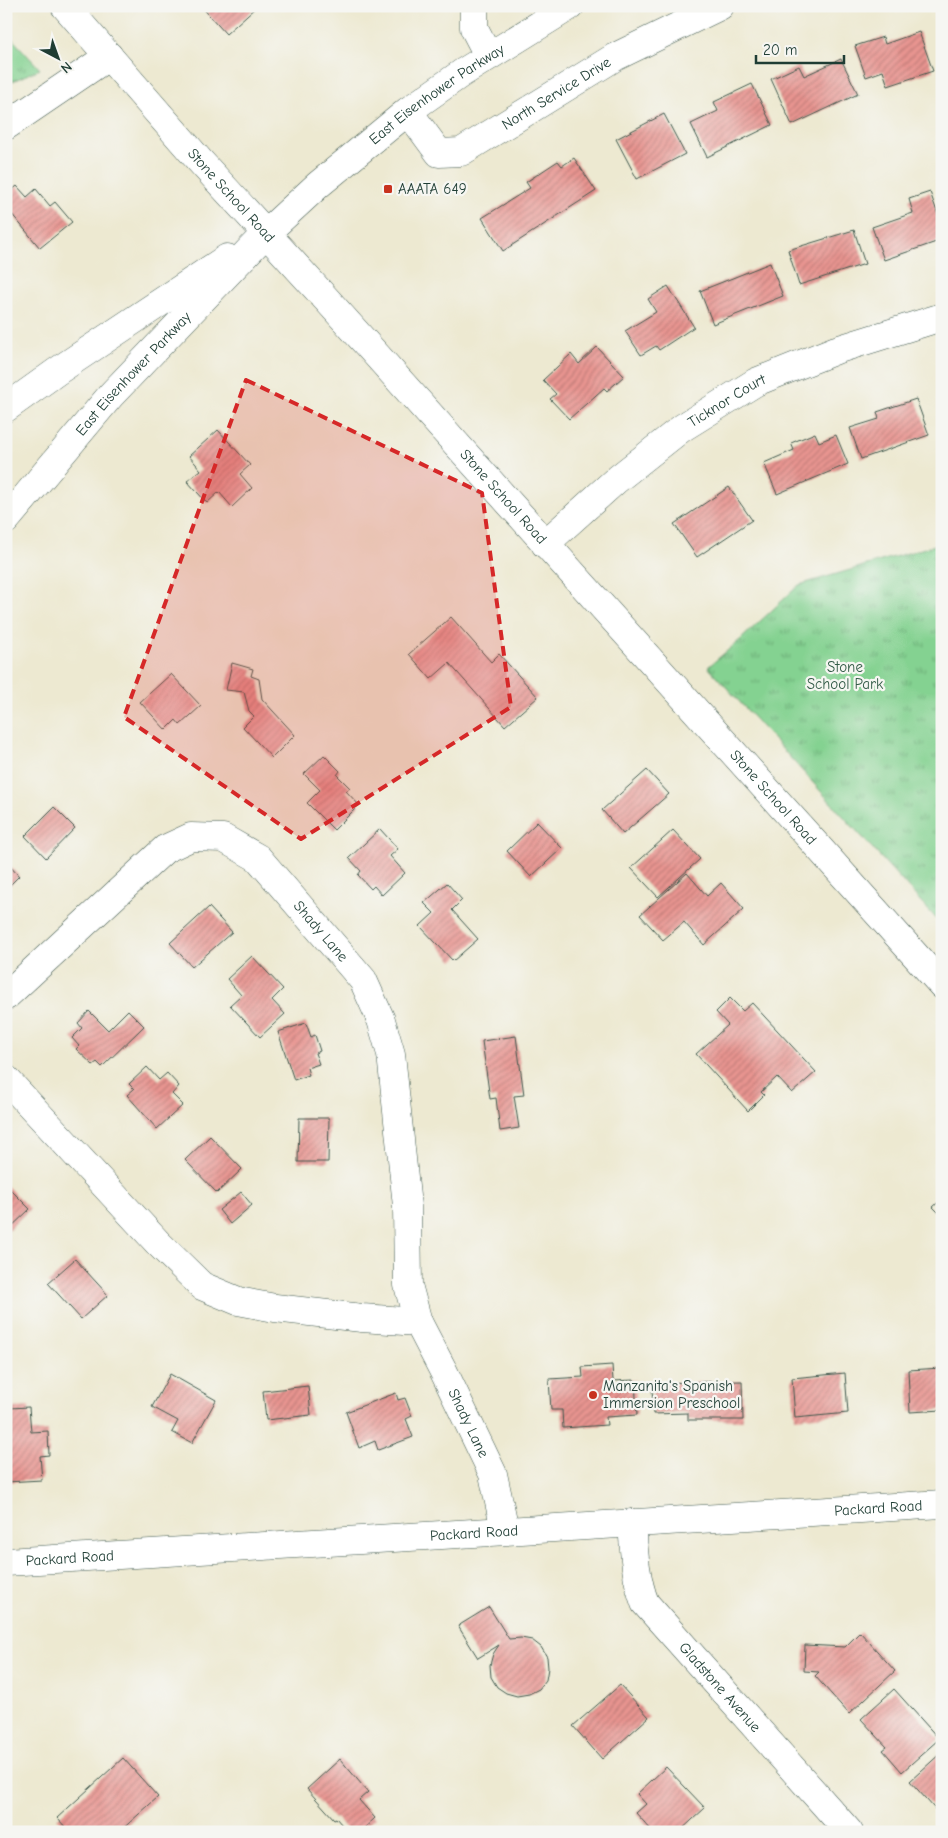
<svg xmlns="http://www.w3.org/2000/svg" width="948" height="1838" viewBox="0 0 948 1838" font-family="'Comic Neue',sans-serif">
	<defs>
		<pattern id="grass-tufts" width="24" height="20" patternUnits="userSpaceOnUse" patternTransform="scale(1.25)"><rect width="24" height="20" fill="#84d291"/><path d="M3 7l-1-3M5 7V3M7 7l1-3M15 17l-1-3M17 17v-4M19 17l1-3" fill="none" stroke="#6bac77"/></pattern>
		<pattern id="building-hatch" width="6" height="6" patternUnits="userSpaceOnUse" patternTransform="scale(1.25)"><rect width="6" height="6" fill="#e89490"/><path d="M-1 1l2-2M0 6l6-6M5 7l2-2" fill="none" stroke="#bb7a76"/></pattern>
	</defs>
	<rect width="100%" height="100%" fill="#f6f6f2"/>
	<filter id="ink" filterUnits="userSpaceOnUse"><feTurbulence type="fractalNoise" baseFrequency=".02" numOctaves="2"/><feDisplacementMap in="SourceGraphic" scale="10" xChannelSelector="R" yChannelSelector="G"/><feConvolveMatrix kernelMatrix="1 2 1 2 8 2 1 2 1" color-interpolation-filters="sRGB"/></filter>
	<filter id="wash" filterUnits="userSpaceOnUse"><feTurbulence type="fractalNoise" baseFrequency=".0096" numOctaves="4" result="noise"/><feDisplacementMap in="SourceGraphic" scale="20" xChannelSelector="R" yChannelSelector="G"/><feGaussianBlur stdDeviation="1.12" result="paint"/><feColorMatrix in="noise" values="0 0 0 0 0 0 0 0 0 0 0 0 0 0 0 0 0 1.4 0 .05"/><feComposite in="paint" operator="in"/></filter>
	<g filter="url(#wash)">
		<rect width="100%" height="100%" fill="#ede9d1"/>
		<path fill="url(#grass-tufts)" stroke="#528862" d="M6 32 40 69 6 84Z
			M942 543V925L708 667 740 640 799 585Z"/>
		<g id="blocks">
			<path fill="url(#building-hatch)" d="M201 6H257L226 34Z
				M919 32 933 71 888 86 883 71 866 77 855 46 883 37 885 44Z
				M841 59 858 94 792 125 771 79 799 66 804 76Z
				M752 84 772 125 707 157 691 124 718 111 714 102Z
				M664 114 685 154 637 179 616 139Z
				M574 158 596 191 503 251 482 218 530 188 526 182 558 161 562 166Z
				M17 186 27 197 36 189 50 206 55 202 72 222 40 248 6 207V195Z
				M930 192 942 226V240L884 260 872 227 913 213 909 199Z
				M854 230 865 264 799 285 788 250Z
				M770 263 783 296 713 324 700 291Z
				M668 286 694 327 659 350 656 346 641 355 625 331 656 312 648 299Z
				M597 347 624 376 607 391 604 388 569 419 550 399 556 394 543 380 571 354 579 364Z
				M916 399 929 435 861 459 850 428 879 419 877 412Z
				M218 430 250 465 240 474 252 488 232 507 219 492 207 503 187 481 201 470 189 456Z
				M815 433 819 442 836 435 848 464 777 494 764 463 794 450 791 443Z
				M729 487 752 520 697 557 674 524Z
				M451 617 491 662 499 654 538 697 505 726 449 663 431 679 409 654Z
				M232 663 253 669 251 676 259 679 262 699 295 735 272 758 243 727 254 716 249 711 244 692 226 690Z
				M171 674 201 706 180 725 176 720 166 730 140 702Z
				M324 755 340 771 337 775 350 788 346 791 359 805 334 830 307 803 320 790 304 774Z
				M647 770 669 794 623 834 602 810Z
				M54 807 75 828 46 858 25 836Z
				M537 822 562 848 531 877 507 851Z
				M380 829 398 849 390 856 405 873 382 895 374 886 371 889 358 875 361 871 349 858Z
				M673 830 700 859 658 897 631 868Z
				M6 862 19 876 6 889Z
				M687 873 707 896 721 883 744 909 704 945 684 922 663 940 640 915Z
				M447 883 462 900 452 910 478 939 453 961 420 926 434 913 424 903Z
				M209 907 232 932 192 967 170 943Z
				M252 956 283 989 272 1000 285 1014 260 1037 230 1005 241 995 227 979Z
				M730 998 743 1011 752 1003 816 1072 792 1093 777 1077 761 1092 764 1095 748 1111 696 1054 728 1025 716 1012Z
				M128 1010 144 1026 102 1067 97 1062 93 1065 76 1049 79 1046 72 1038 82 1028 78 1023 89 1011 108 1030Z
				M306 1023 311 1037 315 1035 320 1051 315 1053 319 1064 307 1068 309 1075 294 1080 278 1032Z
				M516 1036 524 1095 514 1096 519 1128 500 1131 496 1098 490 1099 482 1041Z
				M147 1067 159 1080 167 1073 179 1086 172 1094 183 1105 157 1129 127 1095 134 1089 129 1084Z
				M299 1118H329L328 1162H298Z
				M210 1136 242 1169 217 1193 185 1160Z
				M6 1185 30 1209 6 1232Z
				M241 1192 252 1205 230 1224 219 1210Z
				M942 1199V1216L933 1207Z
				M75 1259 108 1295 81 1319 48 1283Z
				M612 1365 613 1381 635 1380 637 1415 606 1417 607 1425 563 1428 562 1410H551L549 1379 583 1377 582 1367Z
				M942 1368V1410L910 1412 908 1370Z
				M845 1373 848 1413 795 1418 792 1378Z
				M170 1374 216 1400 192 1443 172 1432 178 1421 152 1407Z
				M742 1381 743 1420H688V1413L653 1414 652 1383Z
				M6 1384H9L10 1408 29 1407 31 1432 48 1431 49 1455 40 1456 42 1480 6 1482Z
				M308 1386 311 1415 266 1420 263 1391Z
				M396 1393 398 1400 405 1398 412 1416 406 1419 413 1437 378 1450 375 1441 359 1448 346 1412Z
				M489 1607 509 1639 521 1638 532 1640 541 1647 547 1657 548 1668 546 1680 539 1689 529 1694 517 1696 506 1693 497 1687 491 1677 490 1665 493 1654 499 1645 478 1658 458 1626Z
				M860 1632 895 1671 849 1714 815 1676 819 1672 804 1671 805 1645 845 1647Z
				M620 1685 649 1717 602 1759 573 1726Z
				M894 1689 939 1739 902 1772 883 1750 887 1747 861 1719Z
				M942 1752V1817L910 1781Z
				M123 1758 158 1797 119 1832H70L57 1818Z
				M340 1759 368 1792 359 1800 375 1818 360 1832H348L336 1818 334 1819 307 1789Z
				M666 1767 705 1808 679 1832H653L636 1813 646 1804 637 1794Z"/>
		</g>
	</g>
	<g filter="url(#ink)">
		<use href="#blocks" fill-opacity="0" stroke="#3e574c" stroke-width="1"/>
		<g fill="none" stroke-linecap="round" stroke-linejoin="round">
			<defs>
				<g id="minor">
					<path d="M474 6V28L488 55"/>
					<path id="s1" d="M408 111 439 153 461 152 615 57 720 6"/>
					<path d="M6 126 109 56"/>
					<path id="s2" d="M545 544 615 481 682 428 756 382 836 350 942 317"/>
					<path id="s3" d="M6 996 165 849 191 837 223 838 258 858 363 980 381 1020 391 1054 407 1206 408 1285 418 1322 444 1372 493 1474 505 1530"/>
					<path d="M6 1079 158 1243 202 1286 238 1301 275 1308 362 1318 418 1322"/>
					<path id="s4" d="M632 1523C634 1551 635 1577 645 1603L849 1832"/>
				</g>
				<g id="major">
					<path id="s5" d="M65 6 199 160 328 301 942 985"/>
					<path d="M6 408 59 370 227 258"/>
					<path id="s6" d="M6 520 111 395 266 233 318 185 408 111 462 73 570 6"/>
					<path id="s7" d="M6 1562 942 1504"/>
				</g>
			</defs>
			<use href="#minor" stroke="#3e574c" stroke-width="29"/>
			<use href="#major" stroke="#3e574c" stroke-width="29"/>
			<use href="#minor" stroke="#fff" stroke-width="28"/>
			<use href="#major" stroke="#fff" stroke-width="28"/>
		</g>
	</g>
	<path fill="#d62828" fill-opacity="0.2" stroke="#d62828" stroke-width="4" stroke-dasharray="10 6" stroke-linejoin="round" d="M246 380 482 493 511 707 301 839 124 717Z"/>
	<g fill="#c8321e" stroke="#f6f6f2" stroke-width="2">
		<rect x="383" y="184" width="10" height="10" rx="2.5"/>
		<circle cx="593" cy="1395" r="5"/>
	</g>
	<g text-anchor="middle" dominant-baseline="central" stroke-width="4.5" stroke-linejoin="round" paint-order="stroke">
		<g font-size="15" fill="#1f3d34" stroke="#f6f6f2">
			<text stroke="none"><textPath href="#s1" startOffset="186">North Service Drive</textPath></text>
			<text stroke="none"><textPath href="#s6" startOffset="608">East Eisenhower Parkway</textPath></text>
			<text stroke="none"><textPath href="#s5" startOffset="252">Stone School Road</textPath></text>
			<text stroke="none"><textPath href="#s6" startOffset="194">East Eisenhower Parkway</textPath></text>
			<text stroke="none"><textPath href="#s2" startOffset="232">Ticknor Court</textPath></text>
			<text stroke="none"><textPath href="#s5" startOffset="658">Stone School Road</textPath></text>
			<text stroke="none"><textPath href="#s5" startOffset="1062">Stone School Road</textPath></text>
			<text stroke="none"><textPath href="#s3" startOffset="414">Shady Lane</textPath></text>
			<text stroke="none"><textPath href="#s3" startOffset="941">Shady Lane</textPath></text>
			<text stroke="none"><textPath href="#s7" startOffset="874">Packard Road</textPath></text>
			<text stroke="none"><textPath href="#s7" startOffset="469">Packard Road</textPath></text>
			<text stroke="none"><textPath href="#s7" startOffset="64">Packard Road</textPath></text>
			<text stroke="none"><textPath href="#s4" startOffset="194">Gladstone Avenue</textPath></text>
		</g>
		<g font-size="15" fill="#1f3d34" stroke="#f6f6f2" text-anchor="start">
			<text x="398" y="189">AAATA 649</text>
			<text x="603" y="1386">Manzanita's Spanish<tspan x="603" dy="17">Immersion Preschool</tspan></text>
		</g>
		<g font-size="15" fill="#335b47" stroke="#f6f6f2">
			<text x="845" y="667">Stone<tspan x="845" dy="17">School Park</tspan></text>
		</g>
	</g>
	<rect width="948" height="1838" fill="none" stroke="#f6f6f2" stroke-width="25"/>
	<g transform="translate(58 58) rotate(139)" stroke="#f6f6f2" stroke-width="4" paint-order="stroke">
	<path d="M0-4L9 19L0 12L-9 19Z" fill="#1f3d34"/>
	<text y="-8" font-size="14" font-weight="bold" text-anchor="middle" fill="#1f3d34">N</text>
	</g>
	<path d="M756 55v8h88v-8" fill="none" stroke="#1f3d34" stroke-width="2.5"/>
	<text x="763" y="55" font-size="15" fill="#1f3d34" stroke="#f6f6f2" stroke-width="4" paint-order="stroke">20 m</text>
</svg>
